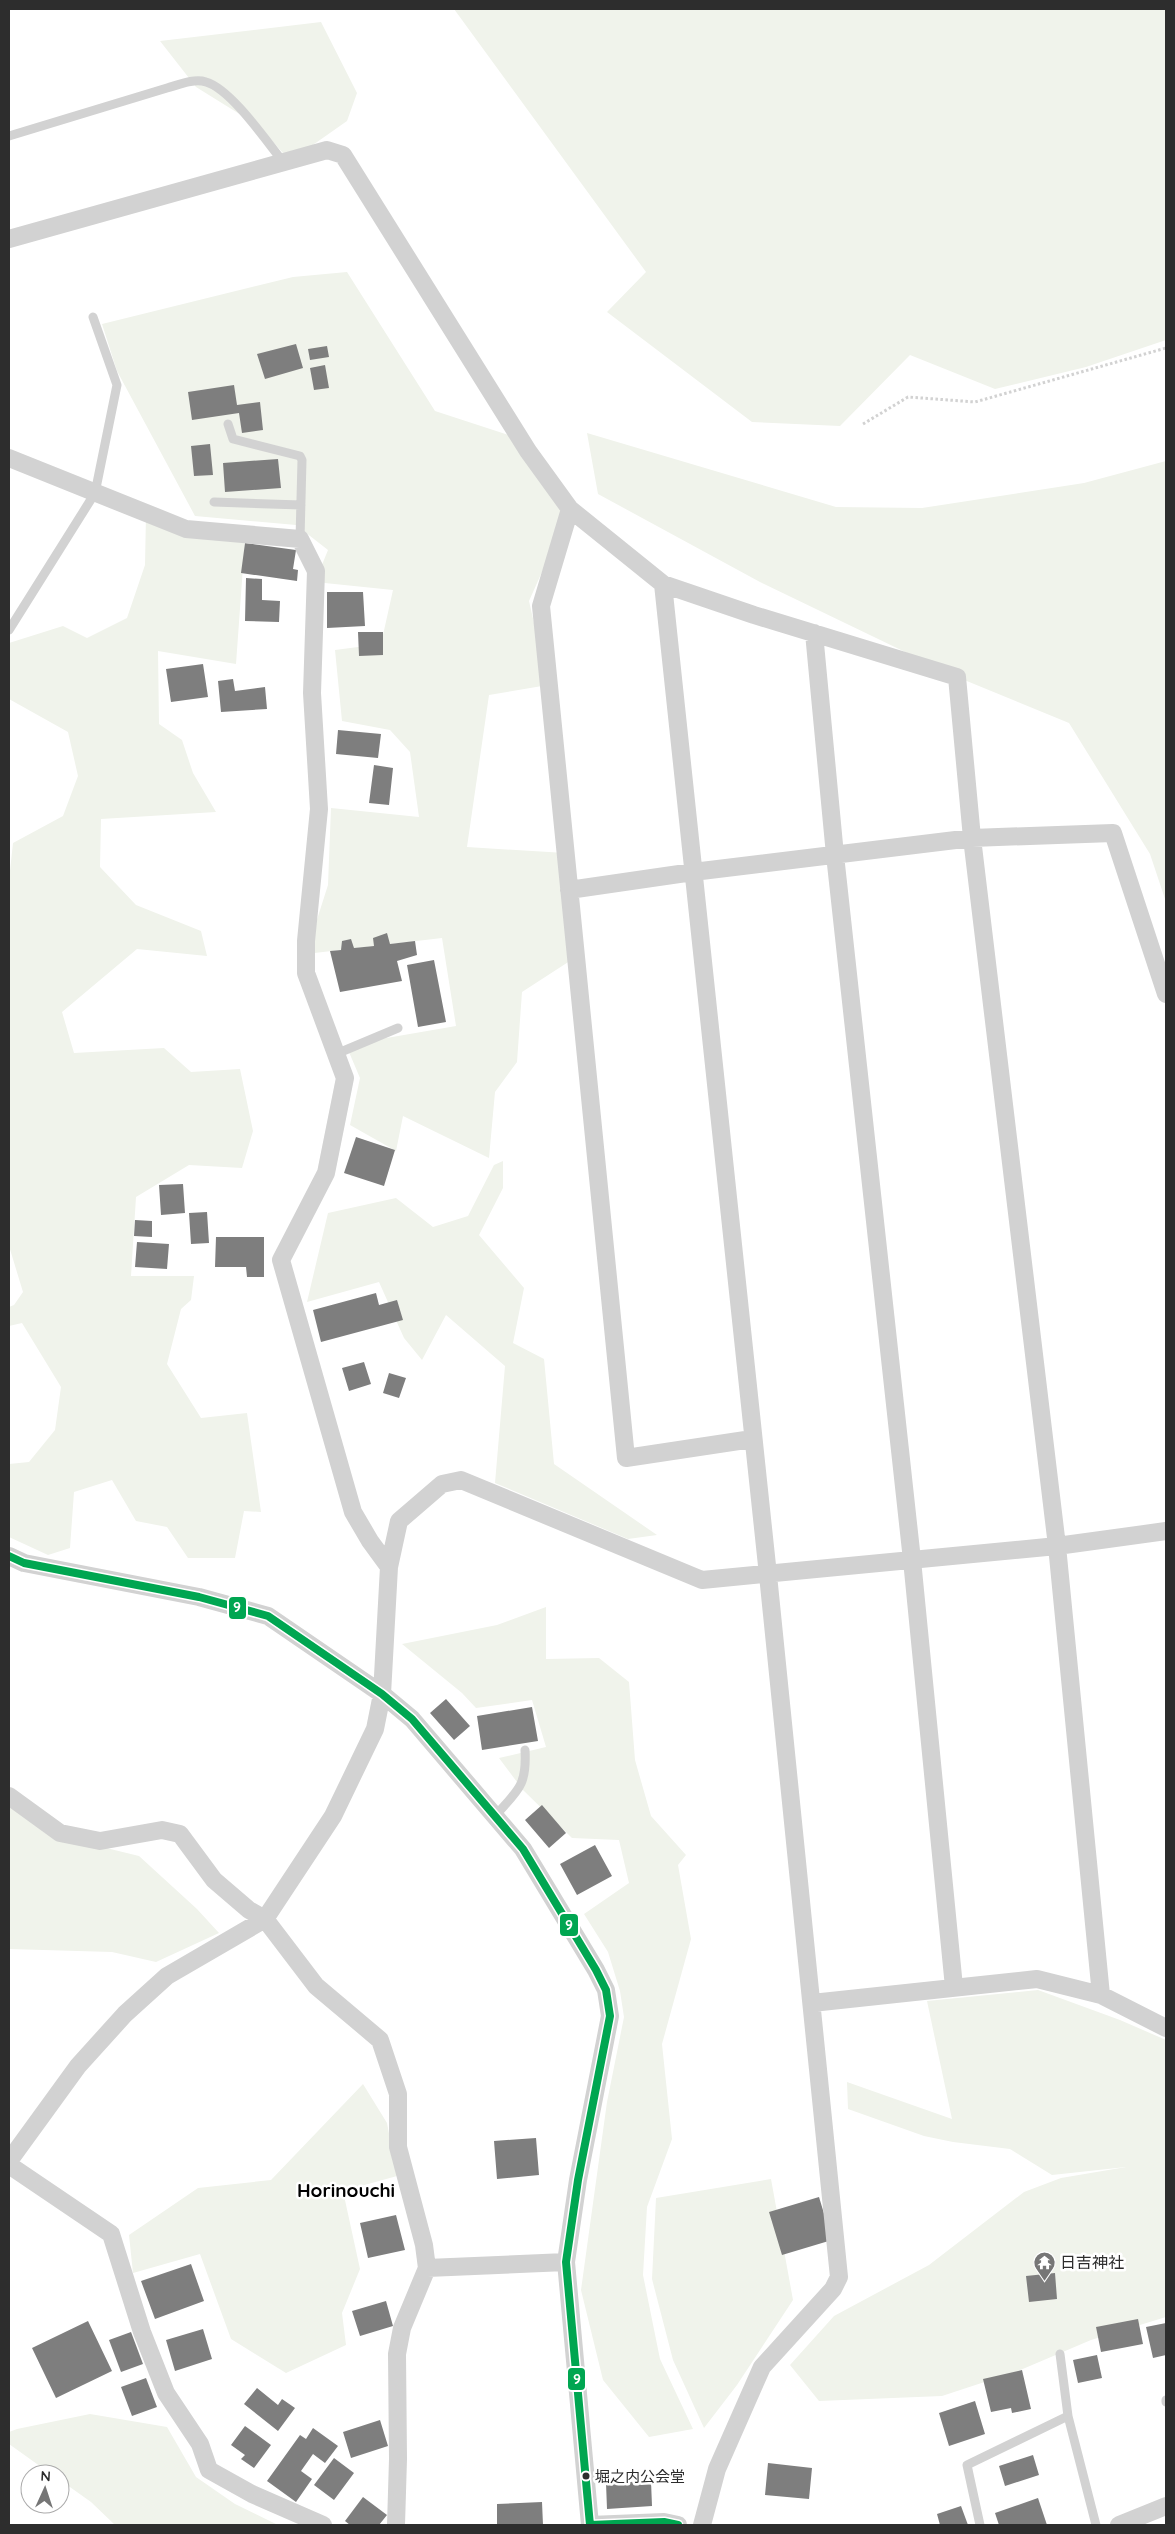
<svg xmlns="http://www.w3.org/2000/svg" width="1175" height="2534" viewBox="0 0 1175 2534" font-family="Quicksand,'Noto Sans JP',sans-serif">
	<rect width="100%" height="100%" fill="#fff"/>
	<path fill="#f0f3eb" d="M454 9H1166V340L1086 367 995 389 910 355 840 426 752 422 607 312 646 272Z
		M321 22 357 93 347 121 290 161 259 126 196 87 160 41Z
		M347 272 435 411 521 439 570 509 529 601 548 685 489 695 467 847 565 853 576 957 522 992 517 1062 495 1092 489 1158 403 1116 396 1151 350 1125 360 1078 346 1045 456 1026 442 938 306 954 328 885 331 808 419 817 410 752 390 730 342 721 335 650 381 644 393 590 315 582 328 550 296 525 195 516 117 371 102 324 293 277Z
		M587 433 836 507 922 508 1084 483 1166 461V902L1150 854 1069 723 957 677 760 582 598 494Z
		M146 514 245 539 236 664 158 651 159 724 182 740 193 773 216 812 101 819 100 867 136 905 201 931 207 956 137 949 62 1012 74 1053 164 1048 191 1072 240 1069 253 1131 242 1168 189 1165 136 1197 131 1276H194L191 1300 181 1309 167 1364 201 1418 247 1413 261 1512 244 1511 235 1558H188L167 1527 136 1521 112 1480 74 1492 70 1548 48 1555 9 1537V1464L29 1462 55 1430 61 1387 22 1323 9 1326V1307L14 1305 23 1292 9 1246V880L13 843 63 816 78 776 68 732 9 699V643L63 626 87 638 127 618 145 565Z
		M503 1161V1188L479 1235 524 1288 513 1343 544 1359 554 1464 657 1535 628 1539 495 1483 505 1366 446 1315 422 1360 404 1338 379 1282 307 1302 328 1213 396 1198 433 1227 468 1216 494 1165Z
		M546 1607V1659L599 1658 629 1682 635 1760 651 1816 686 1855 678 1865 691 1939 662 2044 672 2139 647 2207 643 2275 660 2359 693 2429 649 2437 603 2380 581 2290 607 2102 624 2017 620 1991 608 1952 584 1914 629 1883 619 1840 572 1838 523 1790 499 1758 546 1747 532 1700 476 1708 462 1693 402 1644 497 1625Z
		M9 1801 45 1833 139 1856 197 1909 219 1933 156 1962 112 1952 9 1949Z
		M1038 1990 1120 2020 1166 2040V2317L1091 2340 1018 2371 942 2396 819 2401 790 2365 834 2316 929 2265 1024 2192 1061 2178 1126 2167 1052 2175 1010 2149 953 2142 924 2136 848 2109 847 2082 952 2119 927 2001Z
		M363 2084 387 2123 397 2176 343 2191 360 2269 342 2313 346 2345 286 2373 231 2339 200 2254 133 2273 129 2235 198 2188 271 2180Z
		M771 2179 793 2300 737 2385 704 2428 673 2360 652 2279 656 2198Z
		M90 2414 167 2427 196 2477 235 2504 278 2525H115L91 2502 60 2480V2474H51L9 2444V2432L17 2429Z"/>
	<path fill="#7e7e7e" d="M296 344 303 368 265 379 257 354Z
		M327 346 329 357 310 360 308 349Z
		M325 365 329 388 314 390 310 368Z
		M234 385 237 405 260 402 263 430 242 433 239 413 192 420 188 392Z
		M210 444 213 475 194 476 191 446Z
		M278 459 281 488 225 492 223 463Z
		M245 543 296 550 293 569 298 570 297 581 241 573Z
		M246 578 262 579V600L280 601 279 622 245 621Z
		M327 592H363L365 626 327 628Z
		M358 632H383V655L359 656Z
		M203 664 208 697 171 702 166 669Z
		M233 679 235 691 265 687 267 709 221 712 218 681Z
		M338 730 381 734 378 758 336 754Z
		M374 765 393 768 389 805 369 803Z
		M387 933 390 944 415 941 417 955 397 961 402 981 340 992 330 951 341 950 342 941 351 939 354 948 374 946 373 938Z
		M434 960 446 1022 418 1027 407 965Z
		M356 1137 395 1150 384 1186 344 1173Z
		M183 1184 185 1213 161 1215 159 1185Z
		M207 1212 209 1243 191 1244 189 1213Z
		M135 1220 152 1221V1237L134 1236Z
		M216 1237H264V1277H247L246 1267H215Z
		M137 1242 169 1244 167 1269 135 1267Z
		M376 1293 379 1305 397 1300 403 1320 321 1342 313 1310Z
		M364 1362 371 1384 349 1391 342 1368Z
		M389 1373 406 1378 399 1398 383 1393Z
		M446 1699 470 1726 454 1740 430 1713Z
		M532 1707 538 1741 482 1750 477 1716Z
		M542 1805 566 1833 549 1848 525 1820Z
		M595 1845 612 1876 577 1895 560 1864Z
		M536 2138 539 2175 497 2179 494 2141Z
		M819 2197 832 2240 782 2255 769 2212Z
		M396 2215 405 2250 368 2258 360 2223Z
		M191 2264 204 2301 155 2319 141 2281Z
		M1055 2273 1057 2299 1029 2302 1026 2276Z
		M386 2301 393 2326 360 2336 352 2311Z
		M1138 2319 1143 2344 1101 2352 1096 2327Z
		M88 2321 112 2371 56 2398 32 2348Z
		M1166 2323V2355L1153 2358 1146 2327Z
		M203 2329 212 2359 175 2371 166 2340Z
		M131 2332 143 2364 121 2372 109 2340Z
		M1097 2355 1102 2378 1078 2383 1073 2360Z
		M1022 2370 1031 2409 1012 2413 1011 2408 991 2412 983 2379Z
		M146 2378 157 2407 132 2416 121 2387Z
		M257 2388 278 2405 282 2399 295 2408 278 2431 244 2404Z
		M975 2401 985 2434 949 2446 939 2413Z
		M380 2420 388 2446 351 2458 343 2432Z
		M245 2426 271 2445 254 2468 241 2459 245 2455 231 2445Z
		M313 2428 338 2446 325 2463 313 2454 301 2471 312 2479 296 2502 267 2481 300 2435 306 2439Z
		M1033 2455 1039 2475 1005 2486 999 2466Z
		M334 2458 354 2473 334 2500 314 2485Z
		M768 2463 812 2468 809 2499 765 2495Z
		M651 2481 652 2506 607 2509 606 2483Z
		M363 2497 387 2515 379 2525H350L345 2521Z
		M1038 2498 1047 2525H999L995 2513Z
		M542 2502 543 2525H497V2504Z
		M961 2506 968 2525H940L937 2514Z"/>
	<g fill="none" stroke-linecap="round" stroke-linejoin="round">
		<path stroke="#d2d2d2" stroke-width="3" stroke-dasharray="2.5 2.5" stroke-linecap="butt" d="M863 424 908 397 975 402 1166 348"/>
		<path stroke="#d2d2d2" stroke-width="9" d="M9 136 167 88C178 85 194 78 206 82 231 89 267 142 284 163
			M228 424 233 439 300 456 302 460 300 539
			M214 502 301 505
			M9 630 95 493 117 385 93 317
			M336 1054 398 1028
			M495 1816C518 1790 527 1786 525 1750
			M1060 2354 1068 2416 1096 2525
			M1166 2400V2402
			M980 2525 967 2465 1068 2416"/>
		<path stroke="#d2d2d2" stroke-width="18" d="M9 239 327 150 343 155 528 451 570 509 663 584 754 615 957 677 972 838 1057 1546 1101 1995
			M570 509 541 606 626 1458 752 1439
			M663 584 768 1575 839 2277 833 2289 762 2367 717 2469 702 2525
			M814 633 835 855 912 1560 954 1987
			M569 890 693 872 972 838 1113 833 1166 994
			M9 1556 24 1563 199 1597 268 1616 382 1694 412 1719 523 1849 596 1970 606 1990 610 2016 578 2180 566 2262 590 2525 664 2522 678 2525
			M389 1567 399 1521 442 1484 461 1480 702 1580 1057 1546 1166 1531
			M9 1796 60 1833 100 1841 162 1830 180 1834 214 1880 249 1910 265 1919 316 1986 380 2040 398 2094V2147L424 2245 427 2268 402 2328 397 2354 398 2459 396 2525
			M812 2003 1037 1979 1101 1995 1166 2028
			M9 2161 78 2066 125 2014 167 1976 265 1919 333 1816 375 1729 382 1694 389 1567 370 1541 353 1512 281 1260 326 1173 345 1078 306 973V941L319 809 312 693 316 571 300 539 186 529 9 458
			M9 2165 111 2234 142 2332 166 2393 200 2444 209 2470 252 2494 323 2525
			M427 2268 566 2262
			M1119 2525 1166 2506"/>
		<defs>
			<path id="bus-1" d="M9 1556 24 1563 199 1597 268 1616 382 1694 412 1719 523 1849 596 1970 606 1990 610 2016 578 2180 566 2262 590 2525 664 2522 678 2525"/>
		</defs>
		<use href="#bus-1" stroke="#fff" stroke-width="11"/>
		<use href="#bus-1" stroke="#00a651" stroke-width="8"/>
	</g>
	<defs>
		<symbol id="temple-pin" viewBox="-11 -11 22 30"><path d="M0 17L-7.5 6A9.5 9.5 0 1 1 7.5 6Z" fill="#767676" stroke="#fff"/><path d="M0-6L5-2H3V0L6.5 2.5H4V6H1.5V3h-3V6H-4V2.5H-6.5L-3 0V-2H-5Z" fill="#fff"/></symbol>
	</defs>
	<g fill-rule="evenodd">
		<use href="#temple-pin" x="1032" y="2250" width="25" height="34"/>
	</g>
	<circle fill="#2d2d2d" stroke="#fff" stroke-width="2" cx="586" cy="2476" r="4.5"/>
	<g text-anchor="middle" dominant-baseline="central" stroke-width="5" stroke-linejoin="round" paint-order="stroke">
		<g font-size="15" fill="#2d2d2d" stroke="#fff" text-anchor="start">
			<text x="595" y="2476">堀之内公会堂</text>
		</g>
		<g font-size="16" fill="#2d2d2d" stroke="#fff" text-anchor="start">
			<text x="1060" y="2262">日吉神社</text>
		</g>
		<g font-size="19" font-weight="bold" fill="#000" stroke="#fff">
			<text x="346" y="2190">Horinouchi</text>
		</g>
	</g>
	<g stroke="#fff" stroke-width="2">
		<rect x="228" y="1596" width="19" height="24" rx="5" fill="#00a651"/>
		<rect x="559" y="1913" width="20" height="24" rx="5" fill="#00a651"/>
		<rect x="567" y="2367" width="19" height="24" rx="5" fill="#00a651"/>
	</g>
	<g font-size="14" text-anchor="middle" font-weight="bold" fill="#fff">
		<text x="237" y="1612">9</text>
		<text x="569" y="1930">9</text>
		<text x="577" y="2384">9</text>
	</g>
	<rect width="1175" height="2534" fill="none" stroke="#2d2d2d" stroke-width="20"/>
	<g transform="translate(45 2489) rotate(3)"><circle r="24" fill="#ffffff" stroke="#ababab"/>
	<path d="M0-4L9 19L0 12L-9 19Z" fill="#767676"/>
	<text y="-8" font-size="14" font-weight="bold" text-anchor="middle" fill="#2d2d2d">N</text>
	</g>
</svg>
